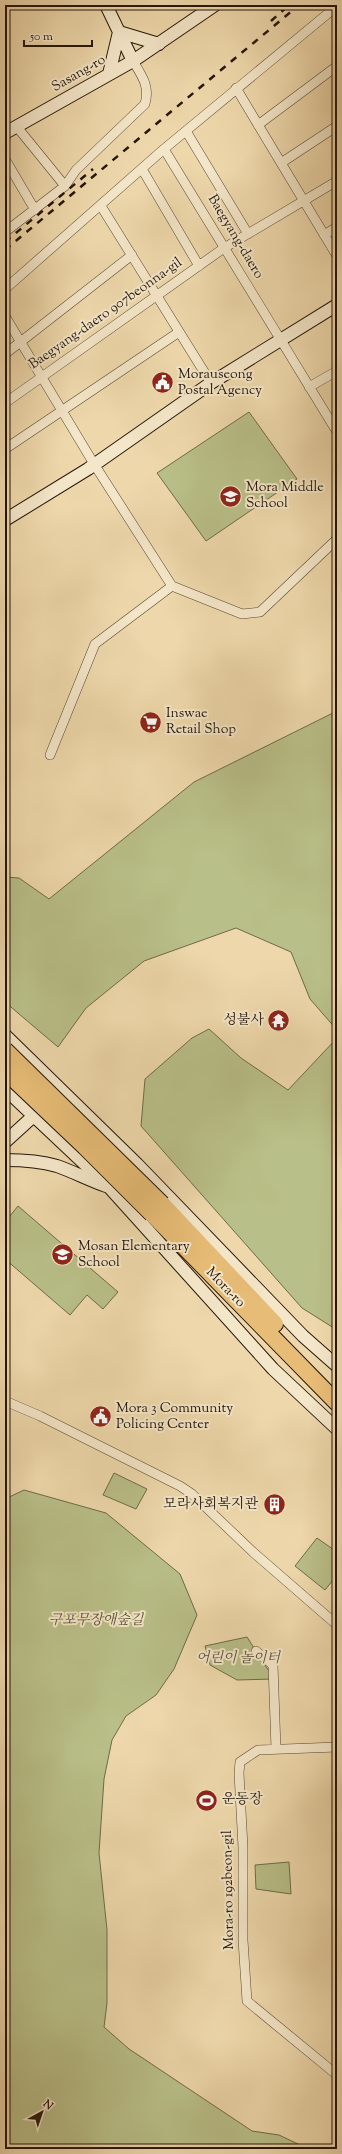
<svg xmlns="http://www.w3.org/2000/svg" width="342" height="2154" viewBox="0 0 342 2154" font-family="'Sorts Mill Goudy','Noto Serif KR',serif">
	<rect width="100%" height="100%" fill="#eed8ab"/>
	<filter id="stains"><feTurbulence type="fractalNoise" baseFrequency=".005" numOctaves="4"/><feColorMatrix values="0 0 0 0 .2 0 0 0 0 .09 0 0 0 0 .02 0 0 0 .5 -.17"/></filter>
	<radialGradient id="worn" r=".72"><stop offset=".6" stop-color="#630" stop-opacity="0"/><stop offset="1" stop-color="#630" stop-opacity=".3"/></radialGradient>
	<path fill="#b9bf88" stroke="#6e6a48" d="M249 412 297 479 206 541 157 473Z
		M337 711V1030L310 999 291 952 236 928 144 961 86 1008 58 1047 5 1002V877L19 878 49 899 194 782Z
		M209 1029 241 1058 288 1090 337 1038V1330L302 1308 141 1126 145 1079 192 1038Z
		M18 1206 118 1292 103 1309 87 1295 70 1315 5 1259V1222Z
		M114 1473 147 1489 136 1509 103 1495Z
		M24 1490 106 1513 180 1574 197 1615 174 1669 156 1695 126 1716 112 1740 104 1779 99 1853 107 1930V2003L104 2027 129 2049 252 2131 279 2135 300 2145 305 2149H5V1499Z
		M317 1538 337 1552V1575L325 1590 295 1566Z
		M247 1637 274 1679 237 1680 210 1665 205 1646Z
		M289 1862 291 1894 256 1889 255 1865Z"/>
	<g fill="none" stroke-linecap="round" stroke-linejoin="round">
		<defs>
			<path id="street" d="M5 6 6 5
				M236 88 337 256
				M258 125 337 66
				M17 127 65 186
				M186 131 248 234
				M164 149 337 432
				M5 159 35 210
				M281 163 337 126
				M142 169 199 266
				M101 206 211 383
				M5 232 65 186 76 170 145 104C150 86 142 76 133 61
				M324 235 337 227
				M5 289 164 149 337 6
				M5 316 94 464 172 586 242 614 260 612 337 539
				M5 354 132 255
				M309 387 337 371
				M5 403 224 248 337 181
				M5 449 179 332
				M50 755 95 644 172 586
				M5 1401 40 1416 180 1486 192 1494 254 1553 337 1625
				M256 1651 273 1665 276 1749
				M337 1747 258 1750 240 1762 239 1773 243 1847V1940L247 2001 337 2075"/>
			<path id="secondary" d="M106 5 133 61
				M109 74 119 32 159 44
				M5 133 133 61 215 5
				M5 520 88 469 211 383 337 305
				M5 1035 137 1164 303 1336 337 1366
				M5 1089 109 1187 273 1369 337 1429
				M5 1142 39 1111
				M5 1160C23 1160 40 1161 57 1166 74 1172 89 1180 106 1186"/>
			<path id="highway" d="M162 1204 275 1324
				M152 1214 337 1403"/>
		</defs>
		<use href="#street" stroke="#564632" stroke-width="10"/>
		<use href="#secondary" stroke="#241509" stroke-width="14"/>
		<use href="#highway" stroke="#241509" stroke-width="18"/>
		<use href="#street" stroke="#f4e6c8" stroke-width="9"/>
		<use href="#secondary" stroke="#f4e6c8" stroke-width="12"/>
		<use href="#highway" stroke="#e7bc76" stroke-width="16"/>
		<path stroke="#241509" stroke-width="2.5" stroke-dasharray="7 7" stroke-linecap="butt" d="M271 21 289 5
			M5 242 93 169
			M5 250 299 5"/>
		<defs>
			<path id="highway-bridge" d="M5 1050 162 1204
				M5 1071 85 1147 152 1214"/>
		</defs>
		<use href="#highway-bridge" stroke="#241509" stroke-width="18" stroke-linecap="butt"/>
		<use href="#highway-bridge" stroke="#e7bc76" stroke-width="16"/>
	</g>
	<defs>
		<symbol id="civic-disc" viewBox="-11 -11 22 22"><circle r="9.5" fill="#8f2418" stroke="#f4e6c8"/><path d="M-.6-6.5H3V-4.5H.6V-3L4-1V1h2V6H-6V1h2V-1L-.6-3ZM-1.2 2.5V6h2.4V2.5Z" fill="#fff"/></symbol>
		<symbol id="school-disc" viewBox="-11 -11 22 22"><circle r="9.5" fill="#8f2418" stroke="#f4e6c8"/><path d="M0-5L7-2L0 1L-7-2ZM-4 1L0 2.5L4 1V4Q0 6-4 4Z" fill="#fff"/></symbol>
		<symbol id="supermarket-disc" viewBox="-11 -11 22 22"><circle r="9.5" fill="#8f2418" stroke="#f4e6c8"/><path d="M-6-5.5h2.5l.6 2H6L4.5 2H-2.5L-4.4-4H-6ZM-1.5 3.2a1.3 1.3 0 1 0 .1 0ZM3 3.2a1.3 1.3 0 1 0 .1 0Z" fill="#fff"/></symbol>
		<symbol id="temple-disc" viewBox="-11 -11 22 22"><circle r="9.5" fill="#8f2418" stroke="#f4e6c8"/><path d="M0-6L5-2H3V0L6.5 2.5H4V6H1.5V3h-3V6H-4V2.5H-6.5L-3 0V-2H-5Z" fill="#fff"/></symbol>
		<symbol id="building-disc" viewBox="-11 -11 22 22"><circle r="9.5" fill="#8f2418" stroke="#f4e6c8"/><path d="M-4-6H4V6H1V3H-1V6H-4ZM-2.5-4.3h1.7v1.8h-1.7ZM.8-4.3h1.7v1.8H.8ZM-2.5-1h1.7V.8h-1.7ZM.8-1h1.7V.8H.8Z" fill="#fff"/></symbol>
		<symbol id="stadium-disc" viewBox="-11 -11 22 22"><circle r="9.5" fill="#8f2418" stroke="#f4e6c8"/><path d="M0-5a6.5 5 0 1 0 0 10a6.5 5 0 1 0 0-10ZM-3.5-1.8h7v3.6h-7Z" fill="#fff"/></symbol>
	</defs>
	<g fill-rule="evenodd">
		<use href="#civic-disc" x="150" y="370" width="25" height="25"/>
		<use href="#school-disc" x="218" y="484" width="25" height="25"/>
		<use href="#supermarket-disc" x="138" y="710" width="25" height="25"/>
		<use href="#temple-disc" x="266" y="1008" width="25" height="25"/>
		<use href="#school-disc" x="50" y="1242" width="25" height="25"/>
		<use href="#civic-disc" x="88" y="1404" width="25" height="25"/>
		<use href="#building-disc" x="262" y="1492" width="25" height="25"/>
		<use href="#stadium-disc" x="194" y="1788" width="25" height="25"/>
	</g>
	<g text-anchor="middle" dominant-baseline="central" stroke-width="4" stroke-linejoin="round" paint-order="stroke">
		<g font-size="14" fill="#241509" stroke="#f4e6c8">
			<text transform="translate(79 74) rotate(-30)">Sasang-ro</text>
			<text transform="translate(235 237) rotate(59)">Baegyang-daero</text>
			<text transform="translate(106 314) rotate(-35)">Baegyang-daero 907beonna-gil</text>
			<text transform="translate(225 1288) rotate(46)">Mora-ro</text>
			<text transform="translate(229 1890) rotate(-91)">Mora-ro 192beon-gil</text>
		</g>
		<g font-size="14" fill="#241509" stroke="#f4e6c8" text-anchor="start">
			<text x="178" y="375">Morauseong<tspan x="178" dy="16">Postal Agency</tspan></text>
			<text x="246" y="488">Mora Middle<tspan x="246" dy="16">School</tspan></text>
			<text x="166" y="714">Inswae<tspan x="166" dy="16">Retail Shop</tspan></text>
			<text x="264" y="1021" text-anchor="end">성불사</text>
			<text x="78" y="1247">Mosan Elementary<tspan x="78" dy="16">School</tspan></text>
			<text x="116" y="1409">Mora 3 Community<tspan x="116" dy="16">Policing Center</tspan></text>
			<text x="258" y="1505" text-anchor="end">모라사회복지관</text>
			<text x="222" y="1800">운동장</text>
		</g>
		<g font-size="14" font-style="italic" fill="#585035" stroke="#f4e6c8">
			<text x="96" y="1621">구포무장애숲길</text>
			<text x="238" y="1659">어린이 놀이터</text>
		</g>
	</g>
	<rect width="342" height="2154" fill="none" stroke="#eed8ab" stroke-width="20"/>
	<rect x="6" y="6" width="330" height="2142" fill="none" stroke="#241509" stroke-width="2"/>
	<rect x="10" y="10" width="322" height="2134" fill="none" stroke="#241509"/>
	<g transform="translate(42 2112) rotate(40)" stroke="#f4e6c8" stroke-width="3" paint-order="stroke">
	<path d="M0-3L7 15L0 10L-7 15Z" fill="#241509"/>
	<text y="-6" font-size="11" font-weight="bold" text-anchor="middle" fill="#241509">N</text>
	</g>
	<path d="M24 40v6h68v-6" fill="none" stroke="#241509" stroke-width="2"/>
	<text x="30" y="40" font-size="12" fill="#241509" stroke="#f4e6c8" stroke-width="3" paint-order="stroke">50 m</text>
	<rect width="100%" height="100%" filter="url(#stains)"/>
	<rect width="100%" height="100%" fill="url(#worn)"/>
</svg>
